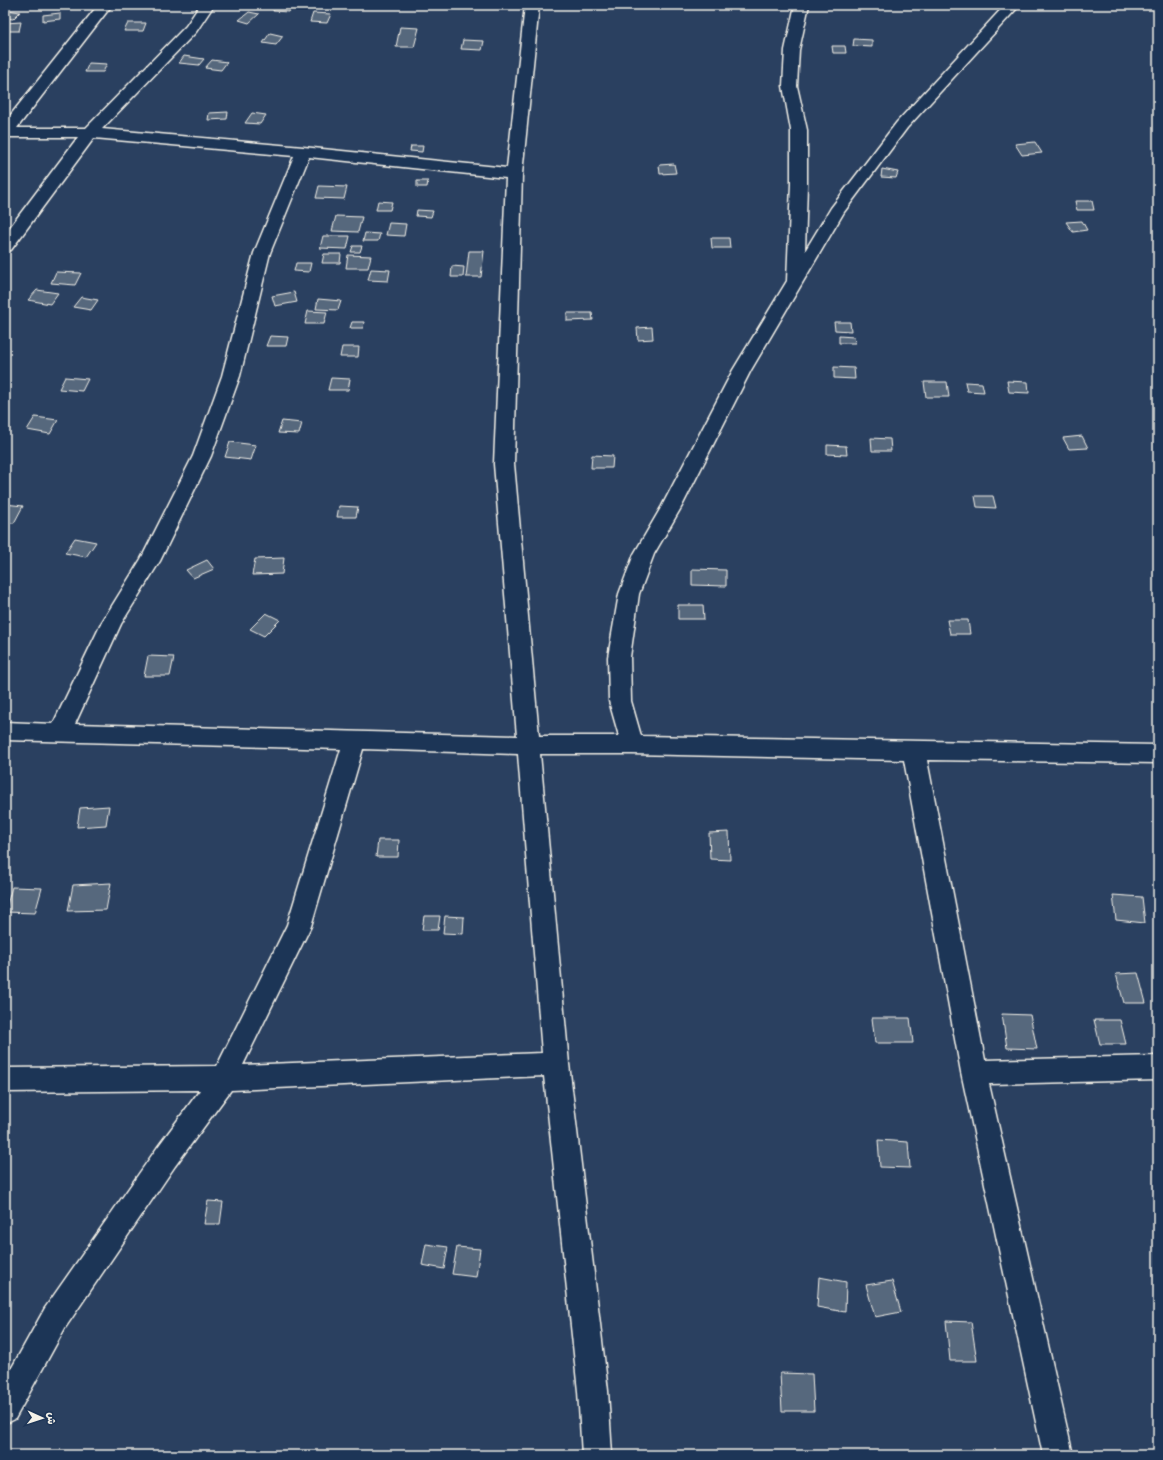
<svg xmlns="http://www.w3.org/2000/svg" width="1163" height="1460" viewBox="0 0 1163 1460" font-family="Mynerve,'Playpen Sans Arabic',sans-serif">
	<rect width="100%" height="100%" fill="#2a4060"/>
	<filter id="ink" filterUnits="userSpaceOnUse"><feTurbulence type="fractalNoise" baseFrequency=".025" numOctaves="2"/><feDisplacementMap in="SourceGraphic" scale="8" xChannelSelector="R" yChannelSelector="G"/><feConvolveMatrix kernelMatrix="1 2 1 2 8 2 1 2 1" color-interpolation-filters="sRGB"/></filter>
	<g filter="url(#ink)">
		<path fill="#56677d" stroke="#f4f1e8" d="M275 5H292L289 12 273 11Z
			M8 10 20 12 13 19 5 18V14Z
			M249 12 259 14 249 23 239 20Z
			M60 13V19L43 21V15Z
			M313 13 331 14 327 23 310 22Z
			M21 22 19 31H5V23Z
			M128 23H146L143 31H124Z
			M400 27 419 28 414 47H396Z
			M270 33 283 36 276 45 263 43Z
			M854 39 872 40V47L853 46Z
			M463 40 484 41 482 50 461 49Z
			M832 46H845L846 53H833Z
			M184 56 204 59 199 65 179 63Z
			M212 60 227 62 221 70 205 68Z
			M89 63 107 64 103 72H85Z
			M228 112 227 119 208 120 209 113Z
			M252 113 266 115 260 124 245 123Z
			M1035 142 1042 153 1022 155 1015 144Z
			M411 146H423L422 152 410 151Z
			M674 164 676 173 660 174 659 165Z
			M882 169 898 172 896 178 881 177Z
			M417 181H428L427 187H417Z
			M319 186 347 187 344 199 316 198Z
			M378 201 392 202 390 210H376Z
			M1075 201H1092L1094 210H1077Z
			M417 210 433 211 431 217 416 216Z
			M336 216 362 217 358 232 332 231Z
			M1082 221 1087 230 1073 232 1066 222Z
			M389 223 406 224 404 236 386 235Z
			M365 233 380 234 378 241H363Z
			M323 236H350L347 249 320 248Z
			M711 238H729L730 248H712Z
			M353 246H362L360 252H351Z
			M469 251H484L481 277H466Z
			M324 254H341L340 263H322Z
			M348 255 371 256 368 268H346Z
			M296 263H311L309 272 294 271Z
			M452 266 464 267 463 277H451Z
			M371 269 390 270 388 281 368 280Z
			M56 272 81 273 75 285 51 283Z
			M37 290 58 293 50 304 28 300Z
			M294 292 297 302 275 306 272 296Z
			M81 297 98 300 91 310 73 307Z
			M318 299 341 301 338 310 316 309Z
			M308 311 327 312 324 324H305Z
			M567 313H592L593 320 567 321Z
			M352 322H364L363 328H350Z
			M834 322H850L851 331 835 330Z
			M652 327 653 339 638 340 637 328Z
			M270 336 288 337 286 346H266Z
			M839 336 854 337 855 343H839Z
			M342 347H359L358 357H340Z
			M834 367 854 368 855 379 834 378Z
			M65 377 88 379 82 391 59 389Z
			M331 378 350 379 348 390H328Z
			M1007 381 1028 382 1029 393 1009 392Z
			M924 382H947L949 397H926Z
			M965 382 982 383 984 392 967 391Z
			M35 417 58 420 50 434 27 430Z
			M282 421 302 423 299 434 278 433Z
			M1082 436 1088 448 1069 449 1063 438Z
			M871 438 890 439 891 451H872Z
			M230 442 256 445 251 460 225 457Z
			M827 445 846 446 847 455 827 454Z
			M592 455 613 456 612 468H591Z
			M975 496H993L996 508 977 507Z
			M5 504 23 506 14 523H5Z
			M339 506 358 507 356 517H337Z
			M75 538 96 542 86 557 65 553Z
			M284 558 282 574 252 575 255 559Z
			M207 560 214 569 193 578 186 570Z
			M692 569 726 570V586L692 585Z
			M678 605H703L704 619H678Z
			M266 613 280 620 264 636 250 629Z
			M947 620H968L970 634H950Z
			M148 656 174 657 170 676H144Z
			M109 806 106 825 77 827 80 808Z
			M729 832 730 860 710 859 709 833Z
			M378 840H399L398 857H376Z
			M111 883 106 910 68 911 73 885Z
			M12 887 42 888 35 913 5 912Z
			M1113 895 1142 897 1145 923 1116 920Z
			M424 916H440L438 930H422Z
			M445 916 464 917 463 934 443 933Z
			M1138 973 1146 1003H1124L1116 974Z
			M1002 1014 1030 1015 1037 1049 1007 1048Z
			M872 1018H910L913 1043H875Z
			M1094 1020H1120L1126 1044H1100Z
			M878 1140 908 1142 910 1168 880 1167Z
			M208 1201 223 1202 220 1224H204Z
			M426 1244 448 1247 444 1269 422 1265Z
			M457 1247 480 1249 476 1277 452 1274Z
			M819 1277 846 1282 845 1312 817 1307Z
			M892 1281 901 1312 875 1317 866 1285Z
			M946 1321 971 1322 977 1361H950Z
			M780 1373 812 1374 814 1411H782Z"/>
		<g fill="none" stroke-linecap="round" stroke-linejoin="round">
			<defs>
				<path id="street" d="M98 5H112L17 128H86L186 26 200 5H214L196 32 102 129 303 147 507 168 525 5H539L522 174 514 464 539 736H619L609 701 608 657 619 594 634 554 662 506 733 370 787 281 791 184V130L783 86 785 50 795 5H809L799 50 797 86 807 130V184L805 251 831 208 897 122 1005 5H1020L907 128 844 212 751 370 682 506 654 554 639 594 630 657 631 701 641 736 1158 745V763L927 760 985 1060 1158 1056V1080L989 1084 1073 1455H1043L961 1072 904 760 632 754H540L569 1064 608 1391 612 1455H582L578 1391 544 1076 231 1090 175 1166 65 1328 15 1419 5 1424V1380L45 1308 157 1148 200 1090 5 1092V1068L217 1066 287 925 341 749 5 740V722L53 724 102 622 141 559 193 456 222 376 254 253 294 156 94 138 11 250 5 251V234L78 137H5V122ZM309 157 506 178 494 464 517 736 75 724 121 624 160 561 211 456 240 376 270 253ZM363 749 518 754 542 1053 243 1065 311 926Z"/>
			</defs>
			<use href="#street" stroke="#f4f1e8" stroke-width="3"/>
			<use href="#street" fill="#1d3557" fill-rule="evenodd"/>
		</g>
	</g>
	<rect width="1163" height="1460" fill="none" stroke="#1d3557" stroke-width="20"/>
	<rect x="10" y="10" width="1143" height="1440" fill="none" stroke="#f4f1e8" stroke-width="1.5" filter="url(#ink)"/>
	<g transform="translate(42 1418) rotate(93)" stroke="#1d3557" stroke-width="3" paint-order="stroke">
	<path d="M0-3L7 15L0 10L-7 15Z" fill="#f4f1e8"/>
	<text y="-6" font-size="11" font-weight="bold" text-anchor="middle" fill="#f4f1e8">ش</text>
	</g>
</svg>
